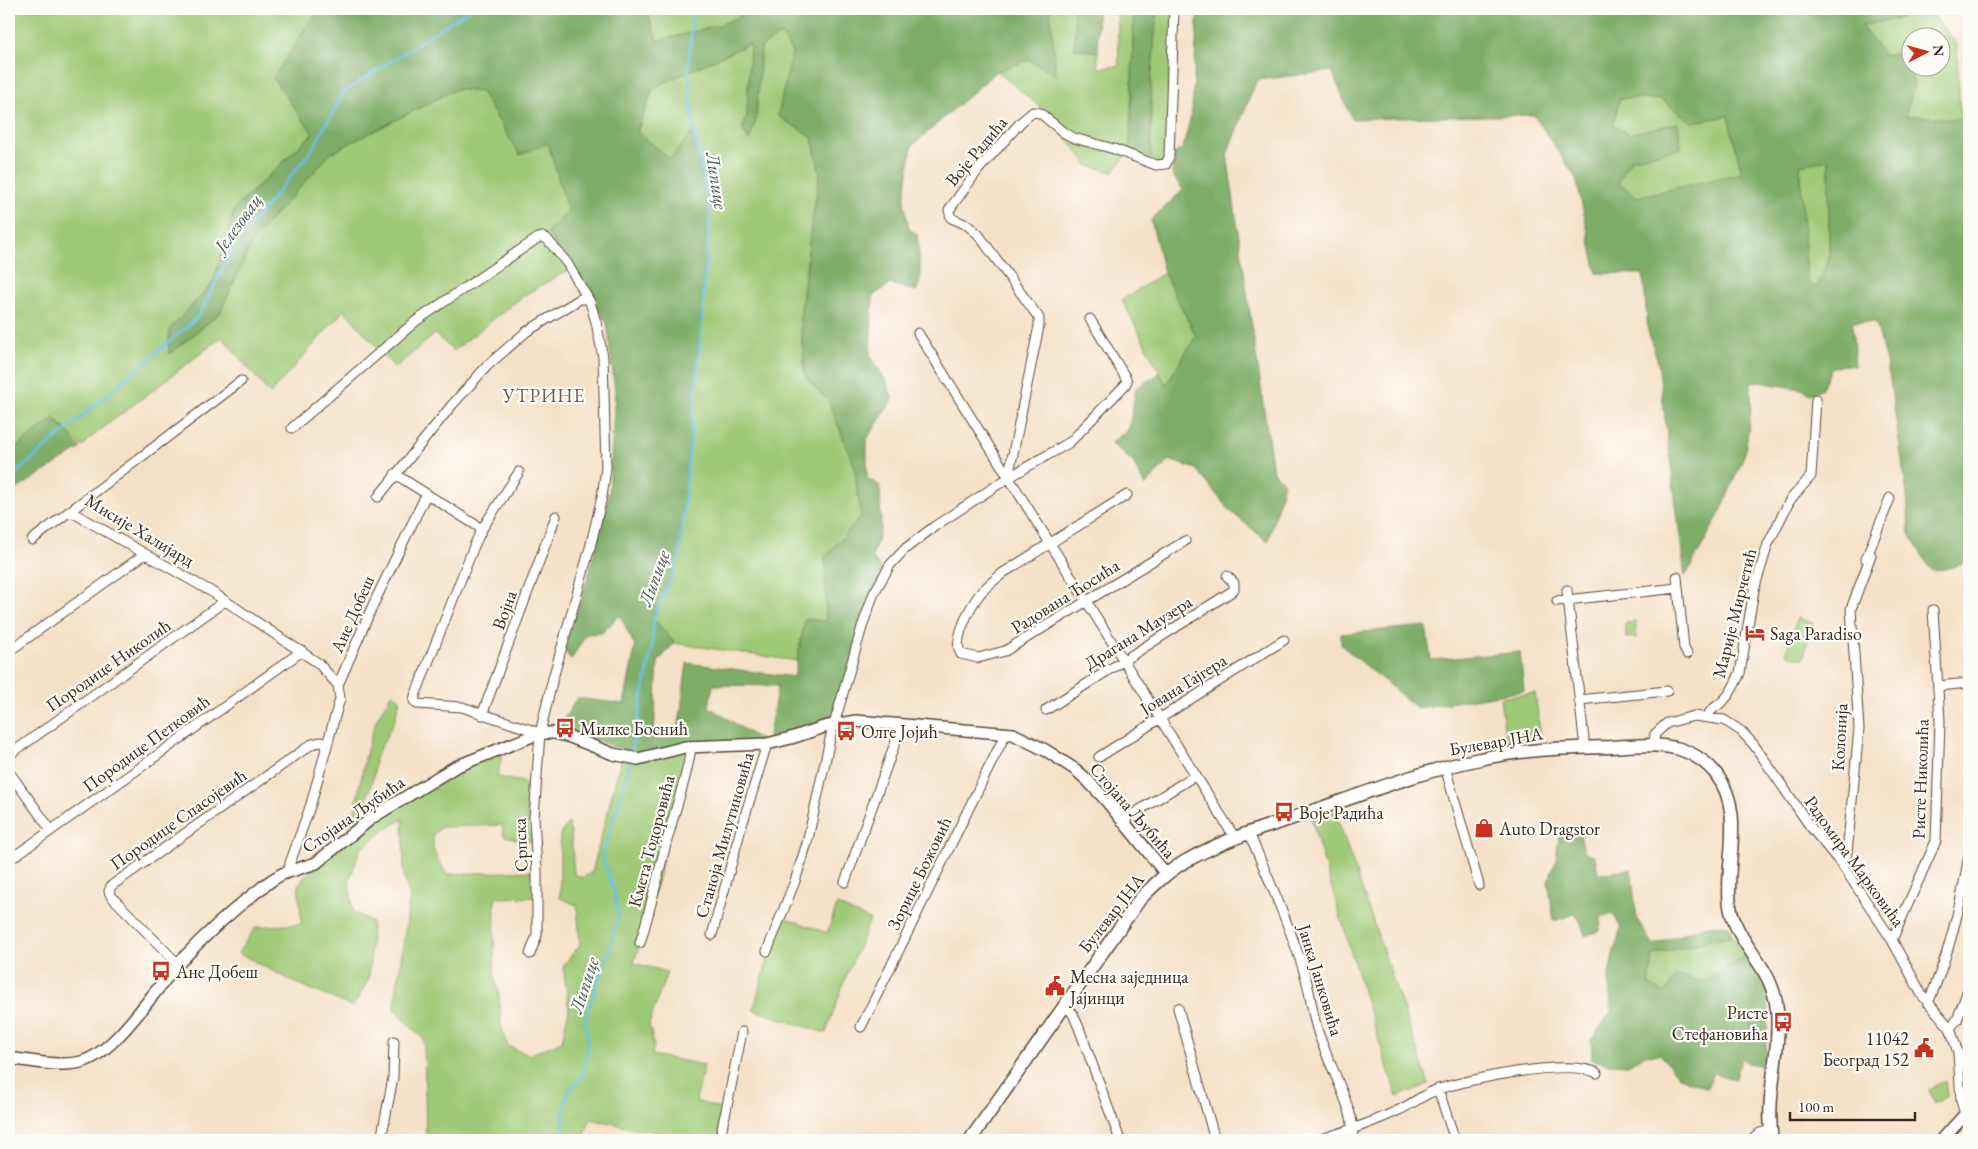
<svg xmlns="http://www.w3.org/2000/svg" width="1978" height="1149" viewBox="0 0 1978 1149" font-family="'EB Garamond',serif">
	<rect width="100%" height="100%" fill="#fdfcf7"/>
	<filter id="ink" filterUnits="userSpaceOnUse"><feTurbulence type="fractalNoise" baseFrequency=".02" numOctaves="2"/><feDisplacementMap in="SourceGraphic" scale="10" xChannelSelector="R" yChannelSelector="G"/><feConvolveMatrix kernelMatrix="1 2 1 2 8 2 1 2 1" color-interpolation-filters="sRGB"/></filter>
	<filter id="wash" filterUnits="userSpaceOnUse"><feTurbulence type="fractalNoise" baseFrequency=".0096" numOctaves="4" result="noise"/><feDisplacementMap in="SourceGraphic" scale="20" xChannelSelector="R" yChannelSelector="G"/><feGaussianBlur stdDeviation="1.12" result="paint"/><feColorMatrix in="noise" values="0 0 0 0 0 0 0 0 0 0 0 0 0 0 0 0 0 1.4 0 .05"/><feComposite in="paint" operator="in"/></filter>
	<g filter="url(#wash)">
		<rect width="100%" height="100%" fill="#f5e1c7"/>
		<path fill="#9ec976" stroke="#6c7a4a" d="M9 9H331L312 18 313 133 235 208 213 283 169 330 170 354 220 313 254 238 331 153 456 89 481 92 520 155 548 142 568 212 572 268 526 294 453 351 435 334 395 368 344 310 270 394 222 337 89 439 83 447 54 418 9 453Z
			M651 9H756L720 25 656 42 647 10Z
			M1050 9H1074L1075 48 1098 52V68L1119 66 1117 9H1134L1130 150 1113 172 1089 166 1043 110 997 71 1029 60 1056 74Z
			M1157 9H1177L1167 159 1160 164 1151 159V82Z
			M1918 9H1927L1957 44 1960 120 1905 115 1914 88 1911 68H1940V38H1910V66L1908 51 1885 56 1861 26 1903 17Z
			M781 34 792 52 778 116 812 137 820 173 811 228 800 320 805 376 829 402 854 465 861 517 826 557V622L805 619 797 661 674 643 654 619 679 558 701 334 694 131 670 159 637 132 653 88 751 43 747 115 742 129 749 140 756 120 761 47Z
			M1619 98 1661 99 1692 122 1728 116 1742 173 1637 197 1618 182 1631 159 1681 148 1678 123 1629 134 1613 125Z
			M1829 160V259L1816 288 1807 281 1800 164Z
			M1164 273 1196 336 1166 385 1122 300Z
			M1797 618 1813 623 1803 659 1786 654Z
			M1635 622 1637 637 1626 638 1625 623Z
			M392 693 400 699 394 722 375 758 374 775 367 797 373 817 415 791 504 748 497 777 528 783V819L531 842 504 836 502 825 442 827 433 834V849L446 874 537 871V897L495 898 494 973 499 995 501 1026 508 1046 529 1055 562 1041 569 1009 563 966 580 945 577 905 560 898V835L568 823 571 834 574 874 582 878 592 872 622 756 691 747 651 906 634 963 667 972 649 1024 654 1046 652 1055 704 1065 696 1101 726 1111 719 1140H695L590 1119 585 1135 580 1140H426L424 1040 394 1009 410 897 404 878 403 819 383 831 360 850 349 882 353 911 372 923 369 979 353 1007 296 983 238 953 256 927 302 924 298 885 316 863 362 826 352 825 366 754 376 720Z
			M1535 693 1541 738 1506 742 1500 698Z
			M1335 811 1429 1084 1397 1097 1360 982 1311 819Z
			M837 905 870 920 845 979 826 1033 753 1010 781 916 827 933Z
			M1732 935 1747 956 1702 982 1676 976 1665 993 1649 986 1653 955Z
			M1945 1081 1947 1096 1935 1103 1929 1089Z"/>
		<path fill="#7ead67" stroke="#5c6c42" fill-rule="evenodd" d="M331 9H651L647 11 657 41 720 25 756 9H1050L1056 75 1029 60 997 71 912 146 904 201 909 229 917 234 921 277 917 291 890 284 873 296 870 354 885 379 893 399 867 439V478L880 486 881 528 872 558 884 571 867 612 834 725 767 744 685 747 640 752 623 750 559 727 577 698 624 704 635 647 620 615 602 633 586 634 571 660 564 649 587 581 609 496 615 391 607 323 547 232 568 212 548 143 520 155 481 92 456 89 331 153 254 238 220 313 169 354V330L213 283 235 208 313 134 273 78 312 18ZM781 34 792 52 778 116 812 137 820 173 811 228 800 320 805 376 829 402 854 465 861 517 825 557 826 621 805 619 794 677 687 663 678 732 654 735 658 662 674 643 654 619 679 558 701 334 710 209 694 131 670 159 637 131 653 88 750 43 747 115 742 129 749 141 756 120 761 47ZM713 685 778 686 767 744 709 707Z
			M1074 9H1097L1098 52 1075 49Z
			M1134 9H1157L1151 82V159L1130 150Z
			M1198 9H1918L1903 17 1861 26 1885 56 1908 51 1914 88 1905 115 1960 120 1969 126V560L1949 568 1932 571 1909 534 1907 495 1889 374 1876 322H1852L1855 366 1842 365 1831 369 1821 390 1810 394 1802 389 1751 381V409L1745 453 1721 511 1685 577 1658 362 1648 331 1643 274 1597 273 1576 178 1534 115 1352 119 1332 71 1257 80 1227 154 1273 471 1284 483 1268 542 1229 510 1196 469 1169 460 1145 486 1133 462 1111 443 1129 429 1136 388 1160 373 1166 385 1196 336 1164 273 1151 220 1183 190 1172 174 1175 153 1183 148 1192 111ZM1620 98 1661 99 1692 122 1728 116 1742 173 1637 197 1618 182 1631 159 1681 148 1678 123 1629 134 1613 125ZM1829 160V259L1816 288 1807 281 1800 165Z
			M54 418 81 448 9 494V453Z
			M1426 626 1431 660 1520 652 1524 691 1417 708 1341 645V634Z
			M1579 831 1584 851 1595 857 1598 874 1631 869 1637 919 1653 945 1707 925 1728 926 1732 935 1653 955 1649 985 1665 993 1676 976 1702 982 1747 956 1757 971 1769 995 1765 1066 1747 1063 1741 1058 1736 1080 1714 1073 1708 1088 1679 1077 1660 1054 1643 1055 1628 1065 1608 1064 1592 1060 1591 1040 1611 1012 1609 975 1614 950 1621 928 1613 914 1602 916 1599 931 1585 936 1580 921 1575 914 1554 921 1548 882 1556 861 1559 835Z"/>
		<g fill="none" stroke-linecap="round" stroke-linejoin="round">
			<path stroke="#68c0e5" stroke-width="2.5" d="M9 479 198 317 236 243 312 150 344 92 470 9
				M631 755 652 648 654 619 679 558 701 334 710 209 694 131 688 72 693 9
				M562 1140 564 1111 569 1089 583 1076 588 1044 585 1019 610 949 618 915 615 895 602 855 618 806 630 761"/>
		</g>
	</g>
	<g filter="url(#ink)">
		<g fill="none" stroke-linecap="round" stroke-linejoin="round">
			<defs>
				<path id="minor" d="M918 333 1235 838
					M292 428 416 321 538 238 542 237 547 239 567 263 590 302 596 322 603 357 606 468 602 497 590 548 553 678 540 733 534 818 537 871V935L530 954
					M519 472 482 529 474 546 415 696 414 701 417 704 462 707 540 733
					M395 474 482 529
					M1008 478 1039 326V318L978 234 967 225 951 218 949 210 978 170 1021 122 1033 112 1040 113 1063 132 1074 138 1114 149 1156 165 1166 164 1169 157 1174 9
					M1127 495 1003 573C995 580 985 587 979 595 970 607 952 641 961 654L978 658 1005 651 1185 541
					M378 497 452 405 488 365 526 332 580 299H586
					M70 511 212 592 318 663 338 685 340 699 337 709 311 804 290 863 289 872
					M32 540 241 381
					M1866 559 1890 498
					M1677 577 1684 648 1687 654
					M1567 590 1585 748
					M1557 601 1678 588
					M9 651 145 554
					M338 685 373 605 426 495
					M1938 686 1969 683
					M1579 700 1667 691
					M1046 710 1231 592 1234 589V583L1227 576
					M482 715 556 516
					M1707 717C1710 708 1719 706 1725 699 1732 692 1736 682 1740 673L1754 590 1768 544 1790 500 1811 476 1816 399
					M1653 746 1655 734 1667 723 1694 716 1724 720 1741 731 1754 745 1810 826 1842 865 1892 940 1922 995 1950 1028 1958 1053 1961 1101 1965 1114
					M9 755 225 601
					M1099 757 1284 640
					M1445 767 1479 885
					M9 772 51 830
					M1122 821 1196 775
					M1249 833C1269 880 1290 926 1305 975 1311 995 1312 1016 1319 1035 1329 1063 1343 1089 1351 1117 1353 1125 1352 1133 1353 1140
					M9 860 134 772 302 651
					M1842 865 1847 853 1859 729 1851 609 1871 555
					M845 882 902 724
					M712 935 740 832 767 744
					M1892 940 1936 841 1940 721 1933 610
					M640 943C652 905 659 867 670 830 677 802 688 775 691 747
					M767 951 795 881 807 843 831 735 862 627 874 593 890 565 906 548 935 526 1008 478 1070 442 1125 385 1127 381 1124 375 1090 319
					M178 964 111 896 109 891 111 886 312 744 320 742 328 743
					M1928 1003C1949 956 1961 904 1969 855
					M1065 1004 1073 1014 1079 1028 1120 1140
					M1178 1008 1215 1140
					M861 1027 1006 733
					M1950 1028 1957 1020 1969 987
					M1438 1089 1455 1140
					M381 1140 393 1078 394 1041
					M719 1140 726 1111 742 1032
					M1317 1140C1345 1132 1372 1123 1399 1110 1412 1104 1423 1095 1436 1090 1468 1079 1568 1058 1597 1073
					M1752 1140 1760 1133 1770 1130"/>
				<path id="tertiary" d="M9 1058C30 1061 64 1068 84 1061 117 1050 155 989 179 963 207 932 238 905 272 880L282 874 316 863 373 817 455 767 540 733H555L570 737 613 754 638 759 685 747 767 744 791 738 824 727 856 721 1013 734 1047 751 1076 770 1087 780 1105 799 1166 874
					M1942 1140 1969 1110"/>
				<path id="secondary" d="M970 1140 1140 899C1154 885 1168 871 1186 861 1228 837 1276 824 1322 808 1373 790 1426 770 1480 759 1522 749 1566 748 1610 747 1630 746 1654 743 1675 748 1690 751 1707 762 1716 774 1746 812 1724 863 1730 906 1737 947 1773 965 1777 1010 1781 1053 1765 1097 1772 1140"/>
			</defs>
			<use href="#minor" stroke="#574537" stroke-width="11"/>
			<use href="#tertiary" stroke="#574537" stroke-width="14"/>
			<use href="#secondary" stroke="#574537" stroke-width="15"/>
			<use href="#minor" stroke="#fff" stroke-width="9"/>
			<use href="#tertiary" stroke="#fff" stroke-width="11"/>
			<use href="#secondary" stroke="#fff" stroke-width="12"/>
		</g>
	</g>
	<defs>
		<symbol id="hotel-bare" viewBox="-9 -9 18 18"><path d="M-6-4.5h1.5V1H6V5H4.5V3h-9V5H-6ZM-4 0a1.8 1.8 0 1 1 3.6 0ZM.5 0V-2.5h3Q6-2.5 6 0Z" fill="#c8321e" stroke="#fdfcf7" stroke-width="2.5" paint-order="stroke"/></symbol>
		<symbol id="bus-bare" viewBox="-9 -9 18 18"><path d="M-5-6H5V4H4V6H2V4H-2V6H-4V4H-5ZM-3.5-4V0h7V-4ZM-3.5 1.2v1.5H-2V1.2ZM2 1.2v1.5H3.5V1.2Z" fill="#c8321e" stroke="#fdfcf7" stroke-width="2.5" paint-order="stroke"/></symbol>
		<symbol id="shop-bare" viewBox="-9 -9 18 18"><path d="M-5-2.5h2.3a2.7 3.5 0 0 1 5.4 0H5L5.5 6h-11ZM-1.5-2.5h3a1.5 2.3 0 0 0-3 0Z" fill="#c8321e" stroke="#fdfcf7" stroke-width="2.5" paint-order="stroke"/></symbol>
		<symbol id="civic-bare" viewBox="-9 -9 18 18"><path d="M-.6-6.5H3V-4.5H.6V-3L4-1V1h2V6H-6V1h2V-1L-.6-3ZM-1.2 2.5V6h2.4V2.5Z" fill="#c8321e" stroke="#fdfcf7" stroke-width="2.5" paint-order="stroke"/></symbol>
	</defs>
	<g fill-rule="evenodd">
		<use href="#hotel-bare" x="1741" y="619" width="28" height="28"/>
		<use href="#bus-bare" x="551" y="714" width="28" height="28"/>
		<use href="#bus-bare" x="832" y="717" width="28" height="28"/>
		<use href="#bus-bare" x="1270" y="798" width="28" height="28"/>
		<use href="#shop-bare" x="1470" y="814" width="28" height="28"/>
		<use href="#bus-bare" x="147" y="957" width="28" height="28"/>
		<use href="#civic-bare" x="1041" y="972" width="28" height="28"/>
		<use href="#bus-bare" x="1769" y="1008" width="28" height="28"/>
		<use href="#civic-bare" x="1910" y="1034" width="28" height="28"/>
	</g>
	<g text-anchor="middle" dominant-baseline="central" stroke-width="4.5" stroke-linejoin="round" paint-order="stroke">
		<g font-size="18" fill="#3b2a1e" stroke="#fdfcf7">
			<text transform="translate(976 151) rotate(-50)">Воје Радића</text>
			<text transform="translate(140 530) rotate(31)">Мисије Халијард</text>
			<text transform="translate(1065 596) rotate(-32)">Радована Ћосића</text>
			<text transform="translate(504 610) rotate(-70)">Војна</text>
			<text transform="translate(1734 613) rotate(-76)">Марије Мирчетић</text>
			<text transform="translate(352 614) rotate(-66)">Ане Добеш</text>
			<text transform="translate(1138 632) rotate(-32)">Драгана Маузера</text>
			<text transform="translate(108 665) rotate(-35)">Породице Николић</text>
			<text transform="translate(1183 684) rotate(-32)">Јована Гајгера</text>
			<text transform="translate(1839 737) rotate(-87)">Колонија</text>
			<text transform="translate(1496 741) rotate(-10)">Булевар ЈНА</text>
			<text transform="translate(146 743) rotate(-36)">Породице Петковић</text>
			<text transform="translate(1920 779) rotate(-88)">Ристе Николића</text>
			<text transform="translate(1133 810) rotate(49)">Стојана Љубића</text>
			<text transform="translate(353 814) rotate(-35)">Стојана Љубића</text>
			<text transform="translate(178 819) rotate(-35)">Породице Спасојевић</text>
			<text transform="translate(724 835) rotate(-74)">Станоја Милутиновића</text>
			<text transform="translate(651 841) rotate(-75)">Кмета Тодоровића</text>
			<text transform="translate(520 845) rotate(-92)">Српска</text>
			<text transform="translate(1855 861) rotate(54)">Радомира Марковића</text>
			<text transform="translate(919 873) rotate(-64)">Зорице Божовић</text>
			<text transform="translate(1111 913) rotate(-52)">Булевар ЈНА</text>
			<text transform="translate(1321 980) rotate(73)">Јанка Јанковића</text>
		</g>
		<g font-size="18" fill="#3b2a1e" stroke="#fdfcf7" text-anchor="start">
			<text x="1770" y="633">Saga Paradiso</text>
			<text x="580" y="728">Милке Боснић</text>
			<text x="861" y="731">Олге Јојић</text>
			<text x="1299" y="812">Воје Радића</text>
			<text x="1499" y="828">Auto Dragstor</text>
			<text x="176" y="971">Ане Добеш</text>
			<text x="1070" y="976">Месна заједница<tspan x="1070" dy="21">Јајинци</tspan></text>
			<text x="1768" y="1012" text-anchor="end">Ристе<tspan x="1768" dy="21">Стефановића</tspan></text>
			<text x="1909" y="1038" text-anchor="end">11042<tspan x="1909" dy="21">Београд 152</tspan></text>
		</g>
		<g font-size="19" font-style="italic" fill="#4b5e64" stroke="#fdfcf7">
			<text transform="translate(717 181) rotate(81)">Липице</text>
			<text transform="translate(238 223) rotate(-54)">Јелезовац</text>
			<text transform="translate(654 578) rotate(-70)">Липице</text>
			<text transform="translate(584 985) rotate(-72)">Липице</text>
		</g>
		<g font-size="19" letter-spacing="1" fill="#75564c" stroke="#fdfcf7">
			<text x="544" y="395">УТРИНЕ</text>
		</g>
	</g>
	<rect width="1978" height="1149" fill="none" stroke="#fdfcf7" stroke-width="30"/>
	<g transform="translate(1926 52) rotate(84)"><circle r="24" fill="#fdfcf7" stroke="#afa8a0"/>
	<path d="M0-4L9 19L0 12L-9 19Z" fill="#c8321e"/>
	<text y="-8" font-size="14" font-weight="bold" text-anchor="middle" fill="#3b2a1e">N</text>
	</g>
	<path d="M1790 1112v8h125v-8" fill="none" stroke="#3b2a1e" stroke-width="2.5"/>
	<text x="1798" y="1112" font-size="15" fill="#3b2a1e" stroke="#fdfcf7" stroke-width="4" paint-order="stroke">100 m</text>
</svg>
